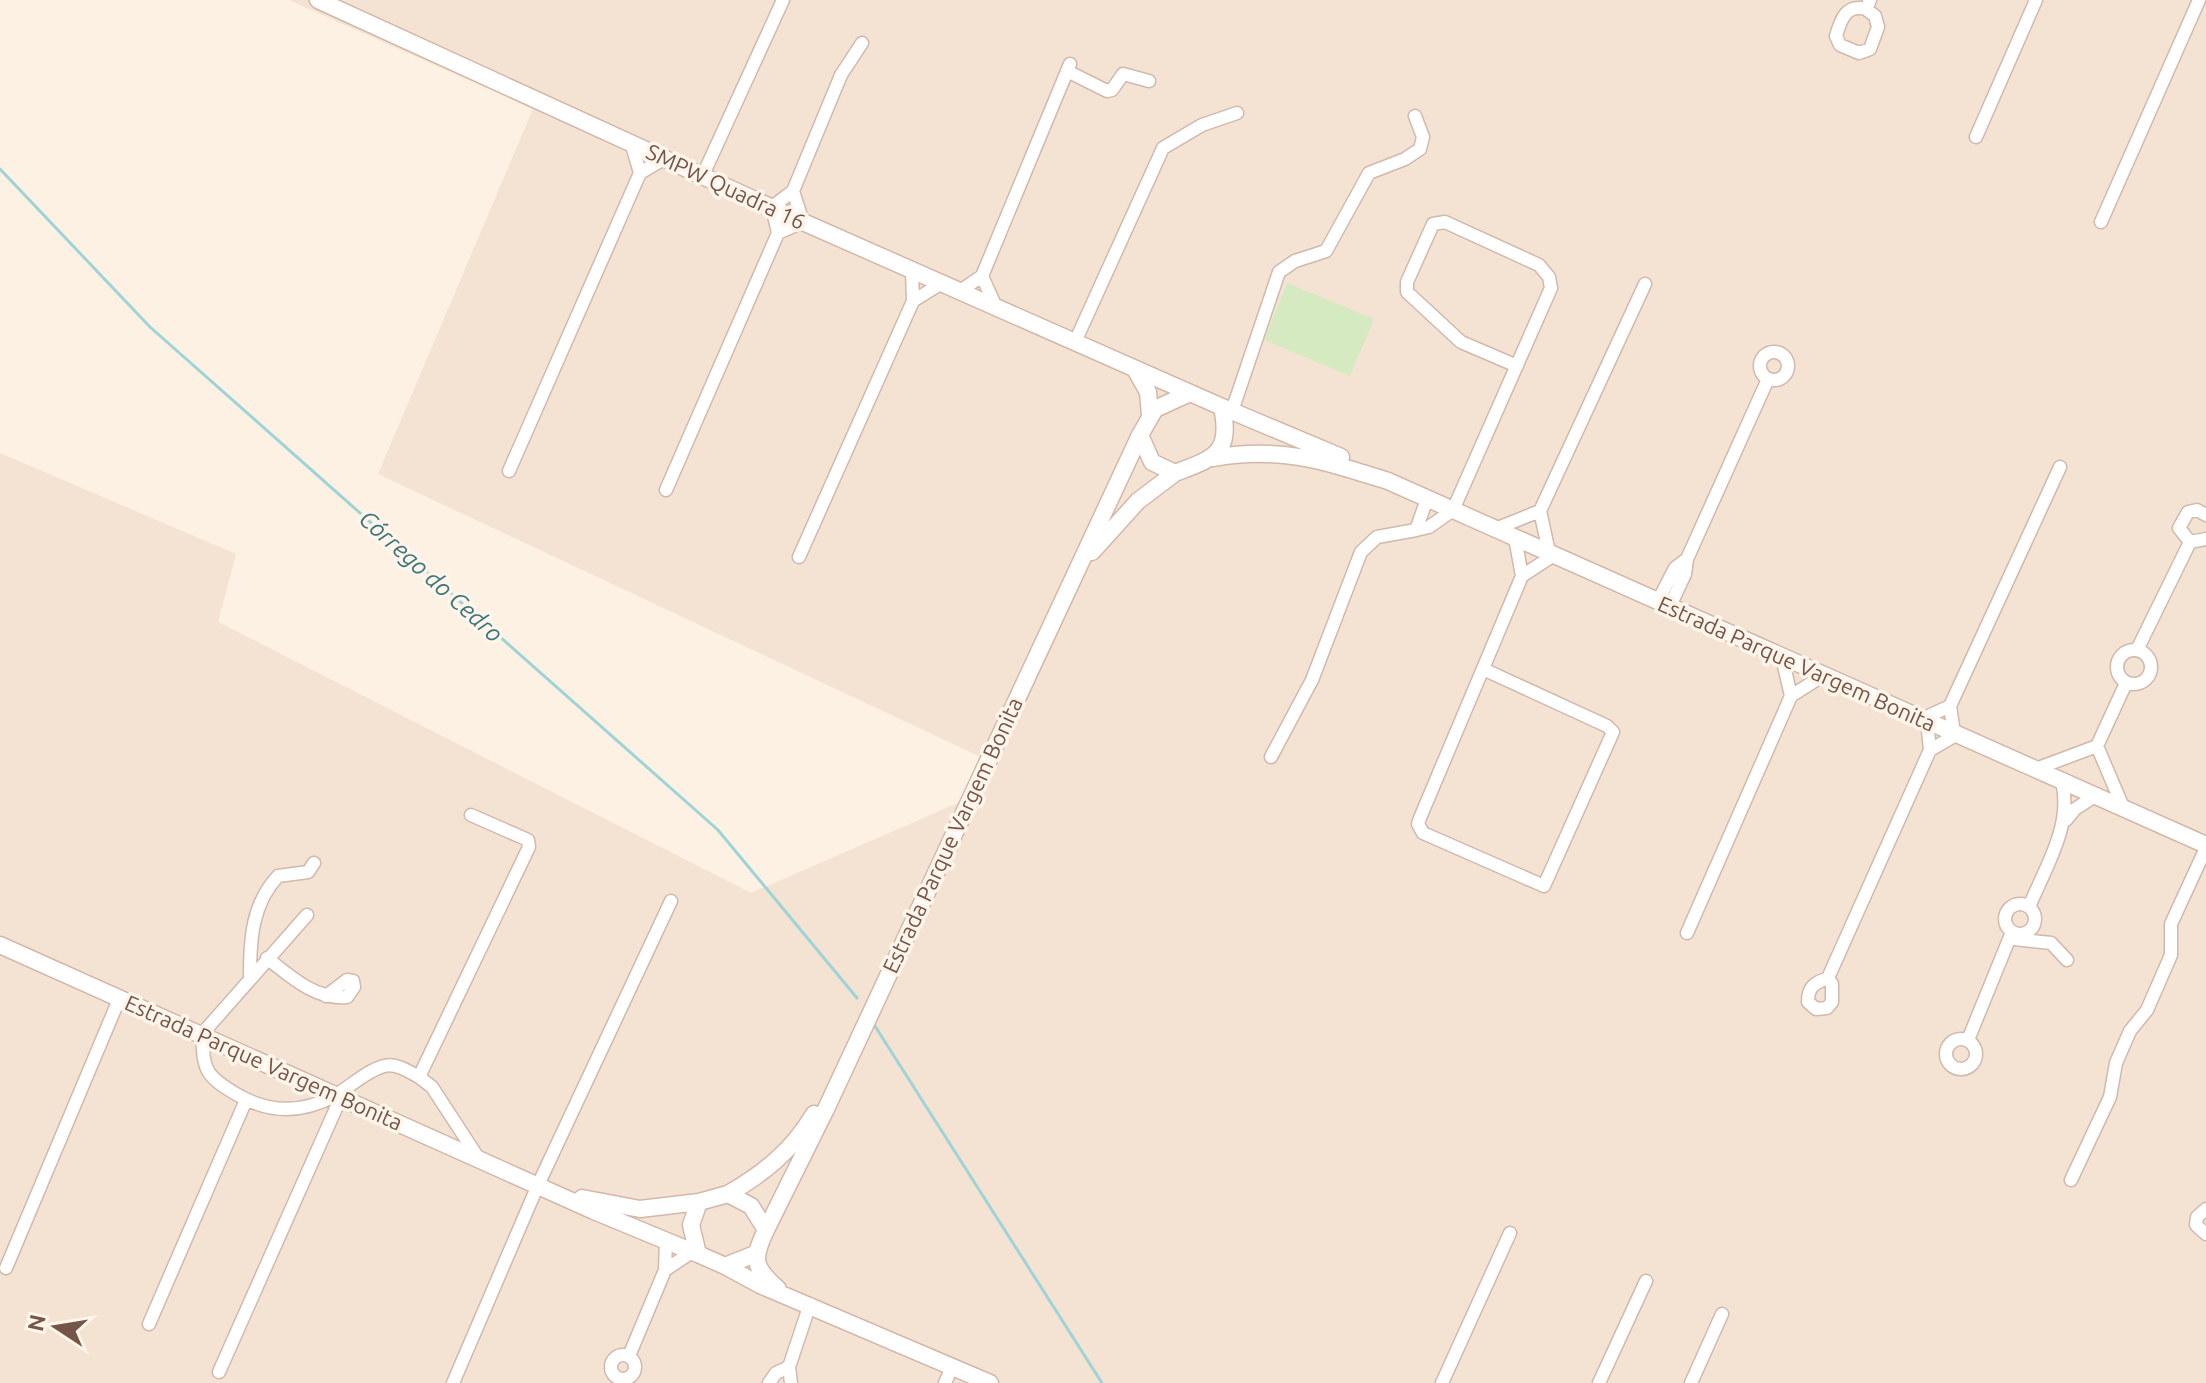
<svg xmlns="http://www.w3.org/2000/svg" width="2206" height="1383" viewBox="0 0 2206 1383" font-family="Ubuntu,sans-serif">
	<rect width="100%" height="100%" fill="#fdf1e3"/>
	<path fill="#f4e2d2" d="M289 0H2206V1383H0V453L236 554 218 622 751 893 974 796 985 759 378 474 533 109Z"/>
	<path fill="#d6eac2" d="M1287 283 1374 319 1350 376 1264 340Z"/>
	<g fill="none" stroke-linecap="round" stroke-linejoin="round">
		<path stroke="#9ed4d8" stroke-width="3" d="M0 169 150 327 718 830 857 998
			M873 1023 1102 1383"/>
		<defs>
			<path id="street" d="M1866 9C1846 4 1841 19 1836 36L1840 45 1859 53 1870 49 1878 27 1875 16 1866 9 1870 0
				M1067 71 1107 91 1112 90 1123 74 1149 81
				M1976 137 2036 0
				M631 142 640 173
				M703 175 783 0
				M2101 222 2199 0
				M778 233 803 222 793 191
				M982 276 995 305
				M960 291 982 276 1070 64
				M913 301 942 283
				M1075 342 1163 148 1202 125 1237 113
				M1760 366a14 14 0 1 1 28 0a14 14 0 1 1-28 0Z
				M1232 411 1279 272 1295 261 1326 251 1369 173 1405 159 1420 149 1423 137 1415 116
				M509 471 640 173 665 158
				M666 490 778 233 772 207 793 191 841 75 862 43
				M2206 515 2197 510 2188 512 2179 528 2190 542 2206 539
				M1495 529 1540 511
				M1416 530 1429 527 1453 510 1551 288 1549 277 1539 265 1445 222 1433 224 1407 282V292L1461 342 1517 366
				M1515 538 1522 576
				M1549 552 1540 511 1645 284
				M799 557 913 301 912 270
				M1658 601 1675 568 1687 559
				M1670 606 1685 574 1687 559 1768 379
				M2137 650 2190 542
				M2117 667a17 17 0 1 1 34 0a17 17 0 1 1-34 0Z
				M1483 669 1607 726 1613 732 1544 886 1423 833 1418 824 1420 818 1522 576 1554 555
				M1791 696 1824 675
				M1922 719 1950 706
				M1954 733 1950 706 2060 467
				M2097 746 2123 807
				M1930 750 1956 735
				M1271 757 1312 680 1361 552 1377 537 1416 530 1427 499
				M2033 770 2097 746 2126 683
				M2066 820 2075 809 2095 796
				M2005 919a15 15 0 1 1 30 0a15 15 0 1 1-30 0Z
				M2029 907C2045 868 2073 825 2062 782
				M307 915 202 1034C204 1070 204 1075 236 1094 268 1113 302 1114 336 1095 351 1086 366 1071 384 1066 396 1063 408 1071 419 1077L529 847 528 840 471 815
				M1687 933 1791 696 1782 657
				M2014 939 2051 943 2067 960
				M267 958C290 976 315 1000 347 997L354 987 353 981 347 980 326 996
				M250 976C250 939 252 904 278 876L308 872 314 863
				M1828 978 1832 984V1002L1827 1008 1816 1009 1808 1002C1808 987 1814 983 1828 978L1930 750 1927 721
				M1946 1054a15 15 0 1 1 30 0a15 15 0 1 1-30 0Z
				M1968 1040 2012 932
				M419 1077 432 1087 477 1156
				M2071 1180 2110 1097 2116 1063 2130 1031 2147 1010 2171 955V924L2206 848
				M2206 1209 2197 1217 2196 1225 2206 1234
				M6 1268 120 997
				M665 1270 692 1252
				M149 1324 246 1100
				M611 1367a12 12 0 1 1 24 0a12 12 0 1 1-24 0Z
				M629 1356 665 1270 666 1240
				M789 1367 791 1383
				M219 1372 341 1097
				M453 1383 538 1185 671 901
				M769 1383 776 1373 789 1367 810 1304
				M945 1383 952 1367
				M1442 1383 1510 1233
				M1599 1383 1646 1281
				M1691 1383 1722 1314"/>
			<path id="secondary" d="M318 0 803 222 1222 407C1232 454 1214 458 1175 473L1152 462 1140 435 1155 409 1190 393
				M1135 369 1148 392 1150 416
				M1222 407 1341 457
				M1213 458C1281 446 1324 461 1388 481L2206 845
				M1092 552 1138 501 1175 473
				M0 945 594 1211 698 1254
				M728 1194C764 1173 792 1151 814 1114
				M582 1198 640 1209 699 1202
				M766 1230 826 1109 1140 435
				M755 1254 725 1266 698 1254 691 1225 699 1202 728 1194 751 1206 766 1230C752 1259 753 1267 778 1289
				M725 1266 760 1285 990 1383"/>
		</defs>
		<use href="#street" stroke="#d0b9ad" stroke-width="15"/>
		<use href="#secondary" stroke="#d3b8aa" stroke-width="19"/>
		<use href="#street" stroke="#fff" stroke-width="12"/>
		<use href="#secondary" stroke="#fff" stroke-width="16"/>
	</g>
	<g text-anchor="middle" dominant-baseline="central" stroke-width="7" stroke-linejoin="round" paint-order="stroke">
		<g font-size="22" fill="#755549" stroke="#fff5ea">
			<text transform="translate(726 186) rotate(25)">SMPW Quadra 16</text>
			<text transform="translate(1797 663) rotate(24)">Estrada Parque Vargem Bonita</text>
			<text transform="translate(952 835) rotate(-65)">Estrada Parque Vargem Bonita</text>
			<text transform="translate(264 1062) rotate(24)">Estrada Parque Vargem Bonita</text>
		</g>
		<g font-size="24" font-style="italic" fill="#3c767b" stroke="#fff5ea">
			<text transform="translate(431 576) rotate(42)">Córrego do Cedro</text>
		</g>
	</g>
	<g transform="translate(56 1327) rotate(282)" stroke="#fff5ea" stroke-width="6" paint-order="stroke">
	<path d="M0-6L14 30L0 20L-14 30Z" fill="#755549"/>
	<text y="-12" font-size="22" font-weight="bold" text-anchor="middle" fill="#755549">N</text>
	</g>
</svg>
